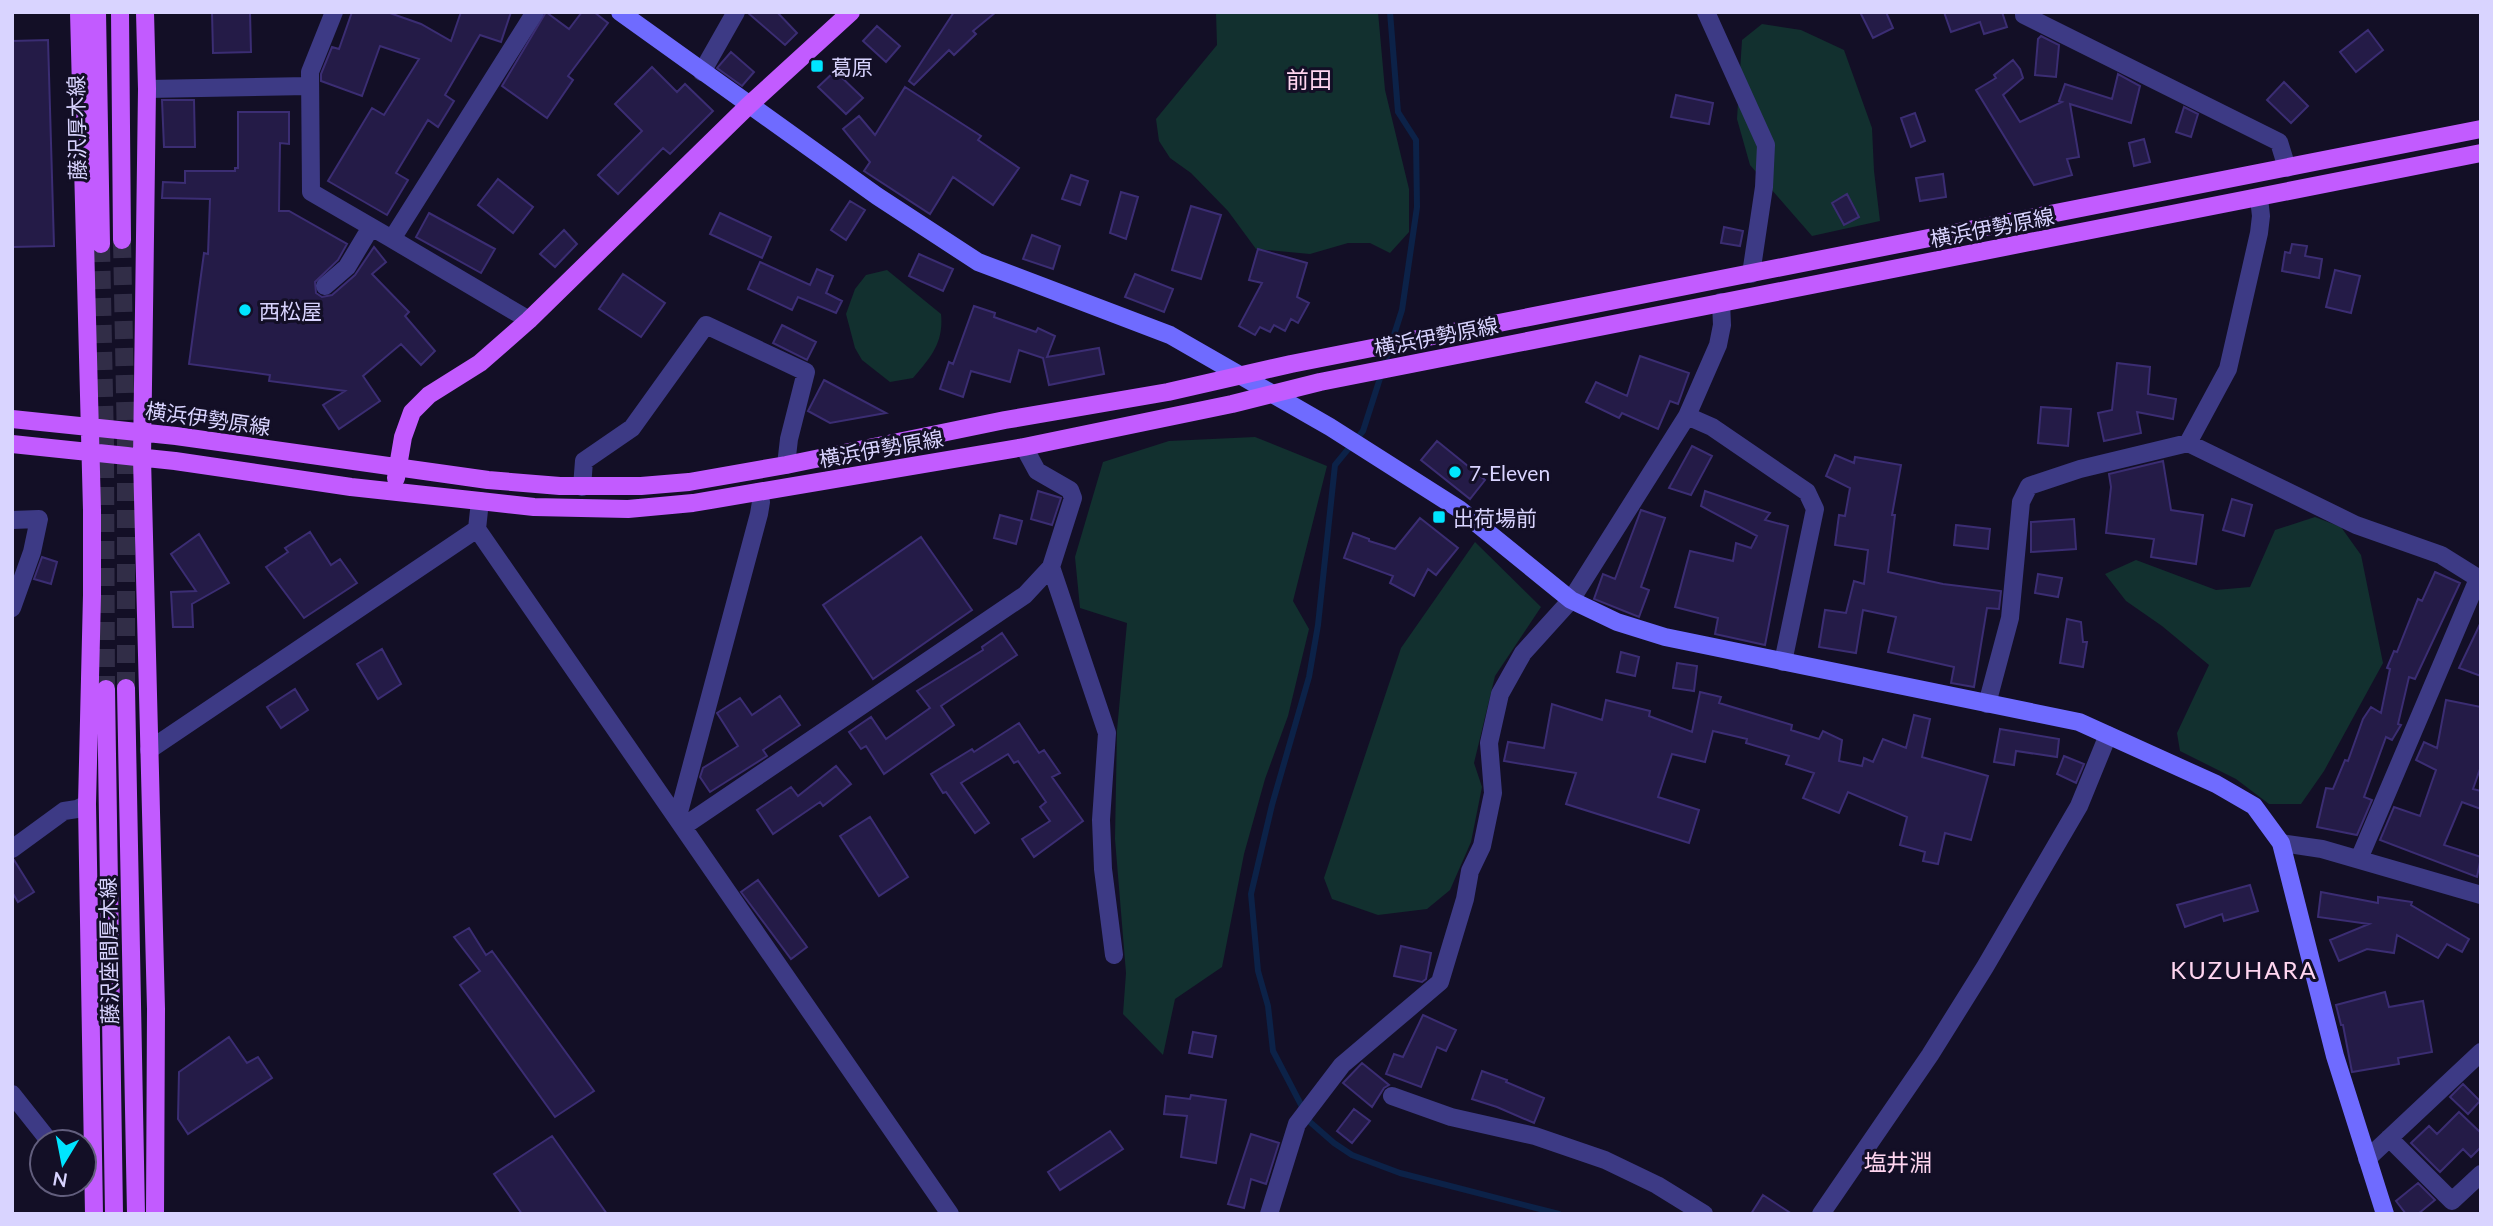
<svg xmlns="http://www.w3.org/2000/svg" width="2493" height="1226" viewBox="0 0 2493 1226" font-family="Lato,'Noto Sans JP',sans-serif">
	<rect width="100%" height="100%" fill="#130f26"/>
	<path fill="#12302f" d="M1216 12H1378L1385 90 1409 189V232L1390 253 1370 243H1348L1310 254 1256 249 1228 211 1191 173 1170 158 1159 141 1156 119 1217 45Z
		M1762 24 1801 30 1844 50 1872 128 1874 171 1880 221 1812 236 1750 165 1737 119 1742 40Z
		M887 270 941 314C944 343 930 358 913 378L890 382 862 360 855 348 846 314 855 289 866 275Z
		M1255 437 1327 466 1293 601 1309 629 1288 716 1265 779 1244 854 1222 967 1175 999 1163 1055 1123 1014 1126 973 1115 839 1117 730 1127 623 1080 608 1075 557 1103 462 1169 441Z
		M2315 517 2341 527 2361 555 2383 663 2324 771 2301 804H2269L2236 779 2180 751 2177 733 2209 665 2162 626 2126 601 2105 574 2136 560 2216 590 2250 587 2275 530Z
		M1475 542 1541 607 1495 676 1474 763 1482 787 1471 842 1450 890 1427 909 1378 915 1332 899 1324 878 1401 648Z"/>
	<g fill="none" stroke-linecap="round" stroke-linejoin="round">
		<path stroke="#0c2248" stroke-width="6" d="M1390 12 1398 112 1416 140 1417 207 1402 310 1363 431 1335 465 1318 625 1309 677 1272 805 1251 894 1258 971 1268 1006 1273 1051 1310 1122 1334 1143 1352 1155 1400 1173 1559 1214"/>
	</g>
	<path fill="#241b47" stroke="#3b2d73" stroke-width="2" d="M212 12H250L251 52 213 53Z
		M352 12H387L421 24 451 41 461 12H511L501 42 480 35 445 95 454 101 438 127 428 120 396 173 408 180 387 215 328 181 372 108 384 115 419 59 380 46 362 96 321 81V74L332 47 339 49Z
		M546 12 569 29 582 12H594L608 23 568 76 573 80 547 118 502 86Z
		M747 12H777L797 33 785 45Z
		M954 12H996L973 31 976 34 954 55 949 50 914 85 909 81Z
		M1860 12H1886L1893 28 1873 38Z
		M1944 12H2002L2007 27 1984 34 1980 22 1951 32Z
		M877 26 900 46 886 62 863 41Z
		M2368 30 2383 50 2356 72 2340 52Z
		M2041 36 2059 45 2056 77 2035 75 2038 39Z
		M48 40 54 246 12 247V41Z
		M731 52 754 72 742 86 717 68Z
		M2013 60 2020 69 2023 78 2003 95 2020 122 2062 102 2059 101 2065 84 2112 99 2118 74 2140 86 2131 123 2070 104 2079 157 2067 159 2072 175 2034 185 1976 90 1996 78 1994 75Z
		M652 67 677 92 685 84 713 111 670 154 663 148 618 194 598 175 642 131 615 104Z
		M835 71 863 98 846 114 818 87Z
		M2284 82 2308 106 2291 123 2267 100Z
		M905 87 981 136 978 140 1019 168 993 205 953 177 930 214 864 171 870 162 843 129 859 116 875 135Z
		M1676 95 1713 103 1709 124 1671 117Z
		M162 100H194L195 147H164Z
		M2184 107 2198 114 2191 137 2176 132Z
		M238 112H289V144L280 143 279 211H289L347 244 338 260 315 282 316 293 322 297 332 295 355 275 374 247 386 262 372 274 409 312 405 316 435 351 421 365 401 344 363 376 380 401 339 429 323 405 345 391 269 381 270 375 189 364 204 253 208 254 210 199 162 198 163 182 185 183V171H235V168H238Z
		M1915 113 1925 141 1911 147 1901 118Z
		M2144 139 2150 162 2134 166 2129 143Z
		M1943 174 1946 197 1920 201 1916 178Z
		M1071 175 1088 181 1080 205 1062 199Z
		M498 179 533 207 513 233 478 205Z
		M1121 192 1138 197 1126 239 1110 233Z
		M1847 194 1859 217 1844 225 1832 203Z
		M850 201 865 210 846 240 831 230Z
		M1191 206 1221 215 1201 279 1172 270Z
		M429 213 495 249 481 273 416 237Z
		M720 213 771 237 762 258 710 234Z
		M1724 227 1743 231 1740 246 1721 243Z
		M564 230 577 244 555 267 540 254Z
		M1032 235 1060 246 1053 269 1023 259Z
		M2292 244 2307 246 2305 256 2322 259 2319 278 2282 271 2285 252 2290 253Z
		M1258 249 1307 263 1297 297 1309 303 1298 323 1291 319 1285 331 1274 325 1270 332 1260 327 1255 335 1239 326 1262 283 1249 280Z
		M919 254 953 269 943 291 909 276Z
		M760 262 810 285 817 269 833 276 826 293 842 301 836 313 798 297 792 310 748 289Z
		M2335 270 2360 276 2351 313 2326 307Z
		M623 274 665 303 641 337 599 309Z
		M1135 274 1173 289 1164 312 1125 297Z
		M974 306 995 313 994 317 1036 332 1038 328 1055 336 1047 357 1099 348 1104 374 1049 385 1043 358 1019 350 1010 382 971 371 963 397 940 389 949 362 953 364Z
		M782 325 816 342 807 360 773 343Z
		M1640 356 1689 373 1678 404 1670 401 1658 429 1622 413 1619 418 1586 402 1596 382 1627 396Z
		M2117 363 2150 367 2148 394 2176 399 2173 419 2137 412 2141 433 2104 441 2098 413 2112 410Z
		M824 380 886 413 830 423 808 411Z
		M2041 407 2071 409 2068 446 2038 443Z
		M1437 441 1485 480 1470 499 1421 460Z
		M1692 446 1712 456 1691 495 1669 488Z
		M1835 455 1854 463 1855 457 1901 465 1892 515H1895L1888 572 1943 584 2001 591 1999 609 1987 608 1974 687 1951 683 1954 667 1888 652 1896 617 1863 610 1856 653 1819 647 1825 610 1846 613 1854 581 1864 584 1868 550 1835 545 1839 515 1845 516 1850 488 1826 476Z
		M2163 461 2171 510 2203 515 2196 564 2151 557 2154 539 2106 533 2111 487 2109 474Z
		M1038 491 1061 498 1052 525 1031 519Z
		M1705 491 1770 513 1765 520 1788 526 1765 645 1715 634 1718 618 1675 607 1690 551 1733 561 1736 543 1751 548 1757 536 1701 506Z
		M2232 499 2252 505 2244 536 2223 530Z
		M1641 510 1665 518 1641 587 1649 590 1639 617 1594 599 1603 574 1615 579Z
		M1000 515 1022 521 1016 544 994 538Z
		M1420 518 1458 548 1436 575 1428 569 1414 596 1390 583 1393 576 1344 558 1353 533 1369 539V541L1395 549Z
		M2074 519 2076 549 2031 552V522Z
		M1956 525 1990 529 1988 549 1954 545Z
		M310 532 331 565 340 559 357 583 304 618 266 567 288 552 285 548Z
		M199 534 229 583 192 604 193 627H173L171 592 196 591 171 554Z
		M921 537 972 610 873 679 823 605Z
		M42 557 57 562 51 584 34 579Z
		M2435 572 2460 583 2415 679 2409 677 2398 724 2401 725 2392 740 2386 737 2364 797 2372 800 2357 835 2317 827 2326 788 2333 789 2345 760 2348 761 2363 719 2371 707 2381 713 2390 669 2387 668 2394 651 2397 652 2418 599 2422 601Z
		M2038 574 2062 578 2058 597 2035 593Z
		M2067 619 2081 622 2083 642H2087L2083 667 2060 663Z
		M2481 622V676L2459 668Z
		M1002 633 1017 655 941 706 954 725 884 774 866 746 861 749 849 732 871 717 886 739 930 708 917 691 983 650 982 647Z
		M382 649 401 684 378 699 357 664Z
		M1621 652 1639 657 1635 676 1617 672Z
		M1677 663 1697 666 1694 691 1673 688Z
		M295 689 308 710 281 728 267 707Z
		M1700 692 1721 697 1719 703 1792 725 1791 730 1819 739 1823 731 1842 740 1839 761 1862 766 1864 758 1873 762 1883 739 1906 748 1914 715 1930 719 1922 757 1988 776 1971 840 1945 833 1938 864 1923 861 1925 852 1900 845 1907 817 1848 792 1839 813 1803 798 1814 773 1786 764 1789 756 1746 743 1747 739 1713 731 1705 762 1672 754 1658 797 1699 810 1689 843 1566 804 1576 773 1504 761 1508 742 1544 748 1552 704 1602 720 1606 700 1650 711 1649 716 1692 732Z
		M780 696 800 725 763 750 767 756 710 792 700 777 703 768 738 746 717 713 740 698 752 715Z
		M2446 700 2481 707V766L2473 789 2481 791V809L2462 802 2444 845 2481 857 2477 877 2380 840 2394 807 2420 816 2436 770 2416 760 2424 742 2437 748Z
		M1019 723 1039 753 1044 750 1060 773 1052 777 1083 821 1034 857 1022 839 1050 821 1040 807 1046 802 1018 761 1014 763 1008 754 961 783 989 823 975 833 946 792 943 793 931 774 972 749 974 752Z
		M2000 729 2059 739 2057 757 2016 751 2014 765 1994 762Z
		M2064 756 2084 764 2076 783 2057 774Z
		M836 766 851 784 823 806 820 802 773 834 757 810 791 787 798 796Z
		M870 817 908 877 879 896 840 836Z
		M12 860H14L34 892 18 902 12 892Z
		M758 880 807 947 791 959 741 892Z
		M2250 885 2258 911 2224 921 2222 914 2185 927 2177 905Z
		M2321 892 2378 903V897L2412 902 2411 905 2469 939 2462 952 2447 944 2438 958 2397 935 2394 953 2367 949 2339 961 2330 940 2369 924 2318 917Z
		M469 928 486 955 492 951 594 1091 555 1117 460 985 480 971 454 937Z
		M1401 946 1431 953 1426 979 1422 982 1394 976Z
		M2385 992 2389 1007 2423 1001 2432 1052 2398 1058 2399 1064 2352 1072 2343 1025H2341L2336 1005Z
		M1423 1015 1456 1030 1446 1051 1437 1047 1421 1087 1386 1074 1394 1054 1403 1057Z
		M1193 1032 1216 1036 1212 1057 1189 1053Z
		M229 1037 247 1063 258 1057 272 1078 188 1134 178 1119 179 1072Z
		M1362 1063 1389 1085 1384 1088 1372 1107 1343 1083Z
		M1482 1071 1507 1080 1506 1082 1544 1098 1534 1123 1497 1107 1472 1099Z
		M2463 1084 2480 1101 2468 1114 2450 1097Z
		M1191 1095 1226 1100 1216 1163 1181 1157 1187 1116 1164 1114 1166 1096 1190 1099Z
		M1354 1109 1370 1121 1352 1143 1337 1131Z
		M2459 1112 2481 1133V1147L2471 1157 2463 1149 2440 1172 2411 1143 2429 1126 2437 1134Z
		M1110 1131 1123 1149 1060 1190 1048 1172Z
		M1251 1134 1279 1143 1266 1184 1251 1179 1244 1208 1228 1204Z
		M552 1136 607 1214H522L494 1174Z
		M2418 1183 2435 1200 2418 1214H2406L2396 1201Z
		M1763 1195 1792 1214H1751Z"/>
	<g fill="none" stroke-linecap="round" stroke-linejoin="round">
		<path stroke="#312d47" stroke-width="18" stroke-dasharray="18 9" stroke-linecap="butt" d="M122 240 126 446V688
			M101 244 105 444 106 689"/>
		<path stroke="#3d3a85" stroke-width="18" d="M334 12 310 72 311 192 392 239 535 12
			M1706 12 1766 145 1764 187 1751 274
			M2024 12V15L2279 142 2287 168
			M702 72 736 12
			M147 89 308 86
			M392 239 529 320
			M325 286 347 267 371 227
			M1687 416 1712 427 1807 492 1815 509 1783 662
			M2188 443 2228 369 2259 233 2261 216 2259 198
			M582 487 584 461 632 428 706 325 806 372 789 439 786 465
			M480 501 477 529 950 1214
			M12 520 39 519 32 552 12 608
			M1051 567 1107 733 1101 820 1103 869 1114 955
			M1987 704 2010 618 2021 502 2029 486 2080 469 2188 443 2356 525 2441 555 2481 580
			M149 750 477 529
			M678 816 759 514 761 502 758 492
			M684 826 1025 595 1051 567 1073 498 1070 490 1037 471 1024 447
			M2281 843 2322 849 2481 895
			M12 849 64 811 77 809 87 804
			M2359 859 2478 579
			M12 1094 50 1142
			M1392 1096 1451 1117 1535 1136 1605 1160 1657 1185 1704 1214
			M2389 1138 2452 1201 2481 1174
			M2367 1159 2481 1052
			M1269 1214 1297 1124 1342 1065 1440 982 1465 899 1470 871 1482 846 1493 793 1489 743 1500 694 1523 653 1571 600 1687 416 1718 345 1722 325 1721 302
			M1821 1214 1930 1055 1985 967 2079 806 2108 735"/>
		<path stroke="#6f6bff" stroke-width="18" d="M620 12 877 196 978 262 1170 335 1330 427 1459 509 1571 600 1617 622 1665 637 2079 722 2216 784 2254 806 2281 843 2335 1056 2385 1214"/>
		<path stroke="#c25bff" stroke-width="18" d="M79 12 92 510V595L87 804 94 1214
			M97 12 101 244
			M120 12 122 240
			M145 12 147 89 142 458 156 1009 155 1214
			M12 419 176 436 488 480 560 486H641L689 482 786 465 1005 420 1168 392 1291 364 2481 129
			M12 444 175 461 351 487 480 501 534 507 628 509 693 503 1024 447 1232 404 1320 382 2481 153
			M396 478 403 437 412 412 429 395 480 363 529 320 748 106 851 12
			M126 688 136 1214
			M106 689 114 1214"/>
	</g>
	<g fill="#00e5ff" stroke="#130f26" stroke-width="2.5">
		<rect x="810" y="59" width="14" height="14" rx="3.5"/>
		<circle cx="245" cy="310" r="7"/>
		<circle cx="1455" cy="472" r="7"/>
		<rect x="1432" y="510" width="14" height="14" rx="3.5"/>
	</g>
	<g text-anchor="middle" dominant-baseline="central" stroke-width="6" stroke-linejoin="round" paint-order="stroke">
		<g font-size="21" fill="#d9d4ff" stroke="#130f26" text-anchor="start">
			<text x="831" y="66">葛原</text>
			<text x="259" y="310">西松屋</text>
			<text x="1469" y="472">7-Eleven</text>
			<text x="1453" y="517">出荷場前</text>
		</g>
		<g font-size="21" fill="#d9d4ff" stroke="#130f26">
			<text transform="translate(76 128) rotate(-91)">藤沢厚木線</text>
			<text transform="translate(1992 227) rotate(-11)">横浜伊勢原線</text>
			<text transform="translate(1436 336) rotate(-11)">横浜伊勢原線</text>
			<text transform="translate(208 418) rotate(8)">横浜伊勢原線</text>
			<text transform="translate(881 448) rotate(-10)">横浜伊勢原線</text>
			<text transform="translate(108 951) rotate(-91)">藤沢座間厚木線</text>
		</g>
		<g font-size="23" fill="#ffd6f0" stroke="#130f26">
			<text x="1309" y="79">前田</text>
			<text x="1898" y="1162">塩井淵</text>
		</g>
		<g font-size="24" letter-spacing="2" fill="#ffd6f0" stroke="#130f26">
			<text x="2244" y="969">KUZUHARA</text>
		</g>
	</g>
	<rect width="2493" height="1226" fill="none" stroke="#d9d4ff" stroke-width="28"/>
	<g transform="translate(63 1163) rotate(190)"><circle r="33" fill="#130f26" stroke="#625e7d" stroke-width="2"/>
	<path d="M0-5L12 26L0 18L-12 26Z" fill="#00e5ff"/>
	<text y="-10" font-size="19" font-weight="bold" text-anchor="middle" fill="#d9d4ff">N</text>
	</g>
</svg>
